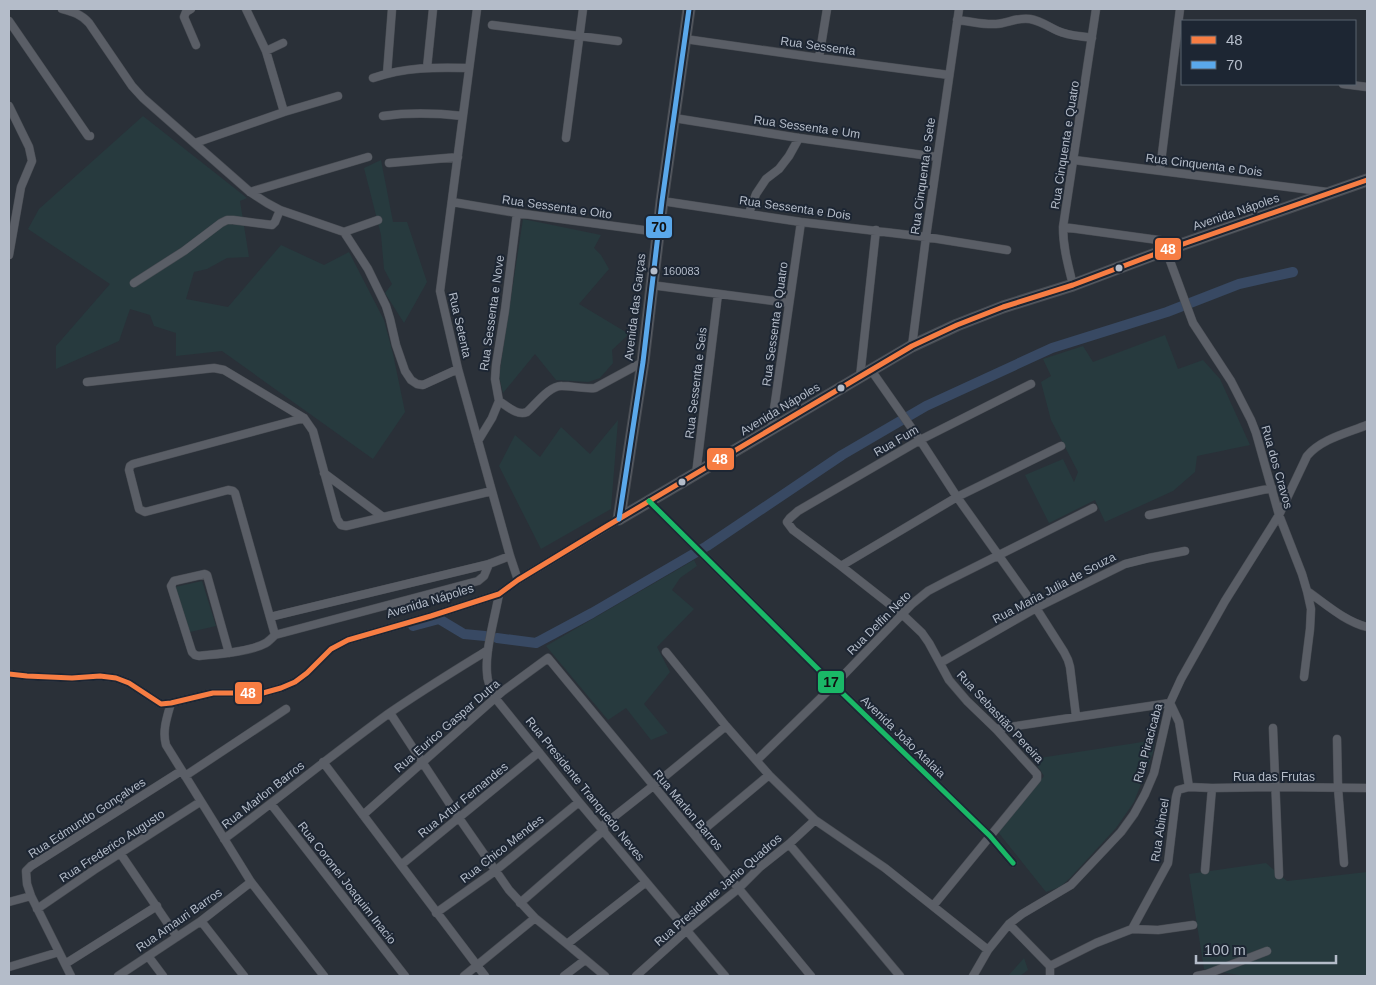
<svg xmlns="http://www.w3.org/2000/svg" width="1376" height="985" viewBox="0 0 1376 985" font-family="Arial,sans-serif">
	<rect width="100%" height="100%" fill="#2a3038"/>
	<path fill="#273a3e" d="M143 116 247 198 240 201 249 257 227 258 207 269 194 272 186 299 228 307 281 245 324 265 349 252 384 320 393 354 405 412 373 459 222 351 176 356V333L154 326 150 315 130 309 119 341 56 369V346L110 284 28 229 39 209Z
		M381 160 393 222H407L427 282 404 323 385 293 392 284 384 269 381 235 364 168Z
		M523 219 601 235 594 248 601 255 609 269 579 304 629 334 612 350 613 363 600 378 588 382 556 380 535 354 503 393 499 376Z
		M1165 335 1178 369 1203 360 1220 379 1250 445 1197 456 1195 472 1173 491 1105 522 1095 500 1049 523 1025 475 1063 459 1074 482 1078 472 1051 420 1041 382 1051 376 1043 359 1083 346 1093 362Z
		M618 420 611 509 541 549 499 466 515 435 540 457 561 427 590 454Z
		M694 560 697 566 680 578 672 590 694 609 657 647 670 672 644 704 668 733 651 740 626 708 608 720 546 646Z
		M202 581 216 626 190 632 175 587Z
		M1155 740 1153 753 1134 802 1116 828 1070 878 1060 887 1046 892 998 832 1044 776 1033 759Z
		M1266 863 1287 881 1367 872V976H1244L1204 969 1189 874Z
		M1024 958 1028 970 1020 976H1008Z"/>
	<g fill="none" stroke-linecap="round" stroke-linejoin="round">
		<path stroke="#384963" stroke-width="10" d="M413 626 439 619 464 634 485 636
			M497 638 536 643 592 613 707 546 842 455 926 406 1052 348 1167 312 1239 284 1293 272"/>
		<defs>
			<path id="minor" d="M62 9C73 12 81 14 89 23L132 86 143 98 250 192 267 203 280 210 344 232 368 269 386 306 390 319 396 345 405 371 411 380 417 384 423 385 458 369
				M191 9 186 12 184 17 196 45
				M246 9 266 51 284 112
				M477 9 440 291 458 369 510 556 518 580
				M957 20C970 21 983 25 996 24 1008 23 1018 17 1030 19 1041 21 1049 27 1058 31 1069 36 1081 36 1092 38
				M9 21 88 136H90
				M492 25 618 41
				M685 39 819 58 949 75
				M266 51 283 43
				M819 58 827 9
				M427 68 433 9
				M387 74 392 9
				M373 78C405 67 436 67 469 68
				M1343 84 1367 87
				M9 106 29 147 32 161 21 187 9 255
				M383 116C412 112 435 113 463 116
				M674 118 799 138 937 157
				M566 138 583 9
				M195 143 284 112 338 96
				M1074 160 1327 192
				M389 163 458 157
				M1160 170 1180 9
				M250 192 368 157
				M662 201 801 222 926 237 1007 250
				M452 202 517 213 658 232
				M749 213 756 194 766 179 779 169 789 156 799 138
				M1063 227 1180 243
				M344 232 378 220
				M1166 250 1193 323 1231 381 1251 420 1256 433 1279 515 1302 574 1307 591 1311 609 1310 629 1304 677
				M134 283 184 251 221 223 227 220H233L272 225 275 222 280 210
				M651 285 789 303
				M1073 285C1068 265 1063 247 1063 227L1096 9
				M912 346 926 237 959 9
				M871 370 920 440 957 497 1036 608 1064 652 1068 660 1070 667 1076 716
				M860 377 876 230
				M87 382 214 368 224 370 304 418 313 431 337 519 341 525 346 526 492 491
				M499 401C507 406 517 416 527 412 536 404 550 385 562 386 573 386 584 389 595 388L643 362
				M771 430 801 222
				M478 441 492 418 499 401 495 379 496 365 505 310 517 213
				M324 473 383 517
				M696 474 718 294
				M649 501 834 685 990 836 1013 863
				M1149 515 1272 488
				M841 566 957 497 1061 446
				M1307 591C1326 604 1344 621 1367 627
				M499 594C495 617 485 650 487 673 487 682 491 690 496 699L579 802 725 976
				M270 617 489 564 510 556
				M275 635 235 493 233 491 228 490 145 512 139 509 129 470 130 466 133 464 304 418
				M666 652 726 726 769 775 815 820 885 868 988 950
				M229 653 207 575 205 574 174 581 171 586 192 652 195 655 199 656C217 654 250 652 266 643 269 641 272 638 275 635L478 581 484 576 489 564
				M940 663 1036 608 1125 564 1149 558 1185 551
				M9 674 27 676 72 678 100 676 116 678 129 683 161 704 171 703 213 693H263L281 688 295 682 307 673 331 649 348 640 431 616 499 594 518 580 619 519
				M171 703C167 717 162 731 166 745L251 882 324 976
				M1170 703 1179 722 1189 787
				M390 713 459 818 509 890 535 918 567 944 605 976
				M1273 728 1279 875
				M996 729 1170 703
				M1337 739 1338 788 1344 863
				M757 760 834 685 912 604 928 591 947 581 1093 508
				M323 762 485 976
				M185 776 286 709
				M271 804 405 976
				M363 815 503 691 548 658 811 976
				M601 827 653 786 726 726
				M696 836 769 775
				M224 839C279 798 333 754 388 714 421 691 454 671 488 650
				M789 844 900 976
				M120 853 177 937
				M401 865 539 752
				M1205 870 1212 788
				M9 902 31 896
				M520 903 604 830
				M933 906 1037 779V774L996 729 967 701 949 680 929 643 922 633 902 614 841 566 793 530 787 522 790 518 798 511 920 440 1031 384
				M37 909 94 870 200 802
				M436 913 495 871 579 802
				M201 921 244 976
				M1009 924 1050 966V976
				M1132 929 1168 863 1176 797 1178 790 1189 787 1212 788 1274 787 1367 788
				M567 944 646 882
				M148 956 163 976
				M65 964 157 906
				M1050 966 1096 943 1132 929 1158 930 1193 925
				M9 967 59 952
				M71 976 31 896 27 884 26 871 31 866 181 771
				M118 976 201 921 251 882
				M464 976 535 918
				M564 976 585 960
				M636 976 686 931 738 889 760 867 789 844 815 820
				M973 976 988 950 1009 924 1022 914 1071 885 1121 832 1134 814 1145 794 1154 773 1170 703 1181 679 1225 601 1279 515 1307 456C1321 439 1347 433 1367 425
				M1197 976 1207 974 1267 951"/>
			<path id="secondary" d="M619 519 912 346 957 325 1003 307 1073 285 1166 250 1367 180
				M619 519 643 362 662 201 689 9"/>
		</defs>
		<use href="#minor" stroke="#484c53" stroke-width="9"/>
		<use href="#secondary" stroke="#484c53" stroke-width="13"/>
		<use href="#minor" stroke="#5a5e66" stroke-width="8"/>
		<use href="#secondary" stroke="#595d64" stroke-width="11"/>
		<defs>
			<path id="bus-1" d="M9 674 27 676 72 678 100 676 116 678 129 683 161 704 171 703 213 693H263L281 688 295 682 307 673 331 649 348 640 431 616 499 594 518 580 607 526 912 346 957 325 1003 307 1073 285 1166 250 1367 180"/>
			<path id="bus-2" d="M619 519 643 362 662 201 689 9"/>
			<path id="bus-3" d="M649 501 834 685 990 836 1013 863"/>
		</defs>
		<use href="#bus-1" stroke="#1d2633" stroke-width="9"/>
		<use href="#bus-2" stroke="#1d2633" stroke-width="9"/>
		<use href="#bus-3" stroke="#1d2633" stroke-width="9"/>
		<use href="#bus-1" stroke="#f77d43" stroke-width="5"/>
		<use href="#bus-2" stroke="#5aa8eb" stroke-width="5"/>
		<use href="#bus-3" stroke="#1ab867" stroke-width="5"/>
	</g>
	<g fill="#b4bcc9" stroke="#1d2633" stroke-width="2">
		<circle cx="1119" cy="268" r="4.5"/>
		<circle cx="654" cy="271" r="4.5"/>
		<circle cx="841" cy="388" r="4.5"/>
		<circle cx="682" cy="482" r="4.5"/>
	</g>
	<g text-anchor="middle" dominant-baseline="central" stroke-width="4" stroke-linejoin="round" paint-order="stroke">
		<g font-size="11" fill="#b4bcc9" stroke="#1d2633" text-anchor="start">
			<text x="663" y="271">160083</text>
		</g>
		<g font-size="12" fill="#b4bcc9" stroke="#1d2633">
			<text transform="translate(818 46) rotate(8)">Rua Sessenta</text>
			<text transform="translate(807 127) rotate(8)">Rua Sessenta e Um</text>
			<text transform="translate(1065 145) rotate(-81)">Rua Cinquenta e Quatro</text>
			<text transform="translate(1204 165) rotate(7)">Rua Cinquenta e Dois</text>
			<text transform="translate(923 176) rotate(-82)">Rua Cinquenta e Sete</text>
			<text transform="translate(557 207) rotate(8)">Rua Sessenta e Oito</text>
			<text transform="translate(795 208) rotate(8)">Rua Sessenta e Dois</text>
			<text transform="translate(1236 212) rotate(-19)">Avenida Nápoles</text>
			<text transform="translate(635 307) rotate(-83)">Avenida das Garças</text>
			<text transform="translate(492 313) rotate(-82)">Rua Sessenta e Nove</text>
			<text transform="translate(775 324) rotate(-82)">Rua Sessenta e Quatro</text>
			<text transform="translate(460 325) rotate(77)">Rua Setenta</text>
			<text transform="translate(696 383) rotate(-83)">Rua Sessenta e Seis</text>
			<text transform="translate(780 409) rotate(-31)">Avenida Nápoles</text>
			<text transform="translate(896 441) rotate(-30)">Rua Fum</text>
			<text transform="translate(1277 467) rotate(74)">Rua dos Cravos</text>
			<text transform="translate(1054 588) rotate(-28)">Rua Maria Julia de Souza</text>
			<text transform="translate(430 601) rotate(-17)">Avenida Nápoles</text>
			<text transform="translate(879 623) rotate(-45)">Rua Delfin Neto</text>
			<text transform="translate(1000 717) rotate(47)">Rua Sebastião Pereira</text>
			<text transform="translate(447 726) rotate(-41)">Rua Eurico Gaspar Dutra</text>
			<text transform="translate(903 737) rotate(44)">Avenida João Atalaia</text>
			<text transform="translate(1148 743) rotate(-75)">Rua Piracicaba</text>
			<text x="1274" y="777">Rua das Frutas</text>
			<text transform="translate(585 789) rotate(51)">Rua Presidente Tranquedo Neves</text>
			<text transform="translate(263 795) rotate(-38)">Rua Marlon Barros</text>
			<text transform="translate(463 800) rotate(-39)">Rua Artur Fernandes</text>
			<text transform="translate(688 810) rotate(50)">Rua Marlon Barros</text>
			<text transform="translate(87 818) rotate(-33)">Rua Edmundo Gonçalves</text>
			<text transform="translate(1160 830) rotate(-81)">Rua Abincel</text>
			<text transform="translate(112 846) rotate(-33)">Rua Frederico Augusto</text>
			<text transform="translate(502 849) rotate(-38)">Rua Chico Mendes</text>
			<text transform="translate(347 883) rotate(52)">Rua Coronel Joaquim Inacio</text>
			<text transform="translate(718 890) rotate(-41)">Rua Presidente Janio Quadros</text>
			<text transform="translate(179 920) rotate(-35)">Rua Amauri Barros</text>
		</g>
	</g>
	<g stroke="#1d2633" stroke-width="2">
		<rect x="645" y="215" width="28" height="24" rx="5" fill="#5aa8eb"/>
		<rect x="1154" y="237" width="28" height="24" rx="5" fill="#f77d43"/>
		<rect x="706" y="447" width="29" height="24" rx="5" fill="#f77d43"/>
		<rect x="817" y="670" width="28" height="24" rx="5" fill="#1ab867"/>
		<rect x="234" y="681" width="29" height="24" rx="5" fill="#f77d43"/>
	</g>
	<g font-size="14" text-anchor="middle" font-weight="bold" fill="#fff">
		<text x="1168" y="254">48</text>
		<text x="720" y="464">48</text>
		<text x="248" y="698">48</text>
	</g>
	<g font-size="14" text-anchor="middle" font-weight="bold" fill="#111">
		<text x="659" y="232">70</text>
		<text x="831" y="687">17</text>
	</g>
	<rect width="1376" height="985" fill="none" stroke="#b4bcc9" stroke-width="20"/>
	<rect x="1181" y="20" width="175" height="65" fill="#1d2633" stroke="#59626f"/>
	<rect x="1191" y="36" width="25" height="8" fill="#f77d43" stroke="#59626f"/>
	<text x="1226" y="45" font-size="15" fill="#b4bcc9">48</text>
	<rect x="1191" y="61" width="25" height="8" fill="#5aa8eb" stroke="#59626f"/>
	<text x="1226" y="70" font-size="15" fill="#b4bcc9">70</text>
	<path d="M1196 955v8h140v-8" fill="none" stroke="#b4bcc9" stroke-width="2.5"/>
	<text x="1204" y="955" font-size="15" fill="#b4bcc9" stroke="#1d2633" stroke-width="4" paint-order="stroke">100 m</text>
</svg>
